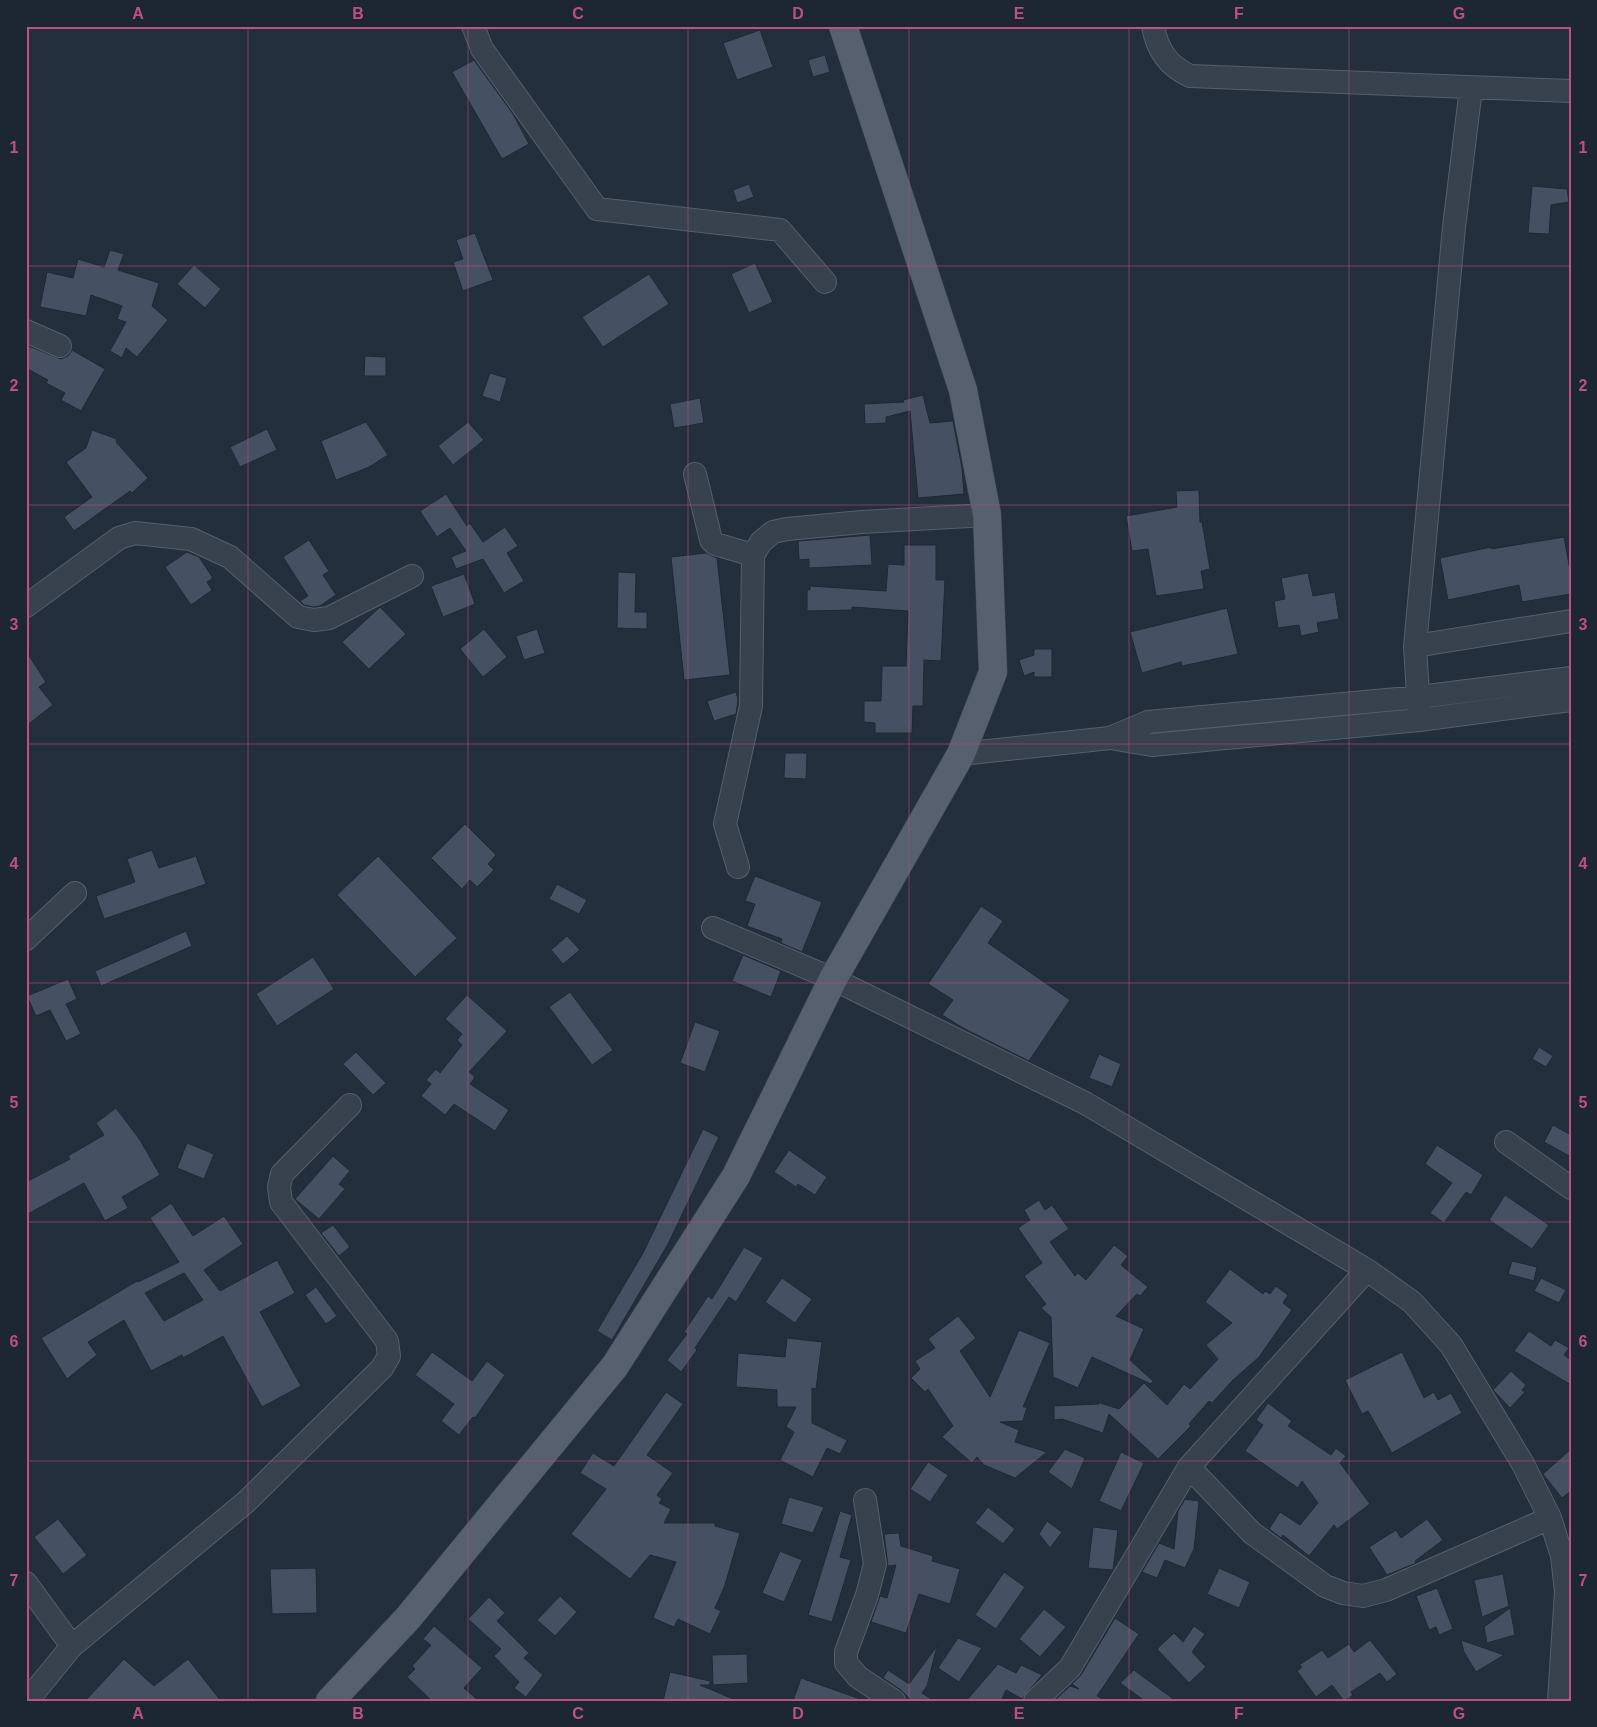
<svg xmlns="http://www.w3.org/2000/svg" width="1597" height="1727" viewBox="0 0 1597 1727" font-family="Arial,sans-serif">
	<rect width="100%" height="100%" fill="#242f3e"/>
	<path fill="#455162" stroke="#1f2835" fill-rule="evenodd" d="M760 30 773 67 737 80 723 43Z
		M825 55 830 72 813 77 808 60Z
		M474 60 513 114 529 144 502 159 452 72Z
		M749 184 754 197 737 203 733 190Z
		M1532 186 1567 189 1569 202 1551 205 1549 234 1528 233Z
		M475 233 493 280 463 291 453 262 463 259 456 240Z
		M110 250 124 254 118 270 159 283 152 306 168 320 137 357 126 348 122 358 110 351 126 322 117 319 122 306 91 295 86 316 40 307 47 272 73 278 78 259 104 267Z
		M755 263 773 302 749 313 731 274Z
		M194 265 221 289 205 308 177 284Z
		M649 274 669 304 603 347 582 317Z
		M26 345 61 359 68 356 72 350 105 369 81 411 61 400 65 393 46 383 48 380 26 368Z
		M365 356 386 357V376H364Z
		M490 373 507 378 500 402 482 396Z
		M923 395 930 423 953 421 962 468 964 494 918 498 910 411 886 417V423L865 424 864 404 904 402 903 400Z
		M700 398 704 423 674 428 670 404Z
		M366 422 388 455 369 467 336 480 321 441Z
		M468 422 484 440 453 465 438 446Z
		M267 429 277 450 240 467 230 447Z
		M92 430 117 439 116 442 148 478 132 493 130 491 74 531 64 517 92 497 66 462 86 448Z
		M1199 490 1200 522H1202L1210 569 1201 571 1204 589 1156 596 1148 549 1132 551 1126 516 1177 507 1176 491Z
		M446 494 467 526 470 523 483 542 505 527 518 546 507 553 524 581 504 593 483 559 456 569 451 557 466 551 450 528 437 537 420 511Z
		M870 535 872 565 809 568V559L799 560 798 541Z
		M1564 537 1571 576V594L1522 602 1519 585 1448 600 1440 558 1491 547V549Z
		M309 540 329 571 323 575 336 595 320 606 314 607 304 605 300 601 308 596 283 557Z
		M904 545H936V580H945L941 661 924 660 923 706H913L912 733H875V723L864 722V701H881L882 666H906L908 611 852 607V610L807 611V590H810V586L886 591 888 564 904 565Z
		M187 552 199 557 213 578 207 582 212 590 191 605 165 567Z
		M706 553 717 558 730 675 684 680 671 557Z
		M618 572 636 573 635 612H647V629L617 628Z
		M1308 573 1313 596 1335 592 1339 619 1317 623 1319 632 1301 636 1299 625 1278 628 1274 601 1285 599 1281 578Z
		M464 574 475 604 443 617 431 586Z
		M380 607 406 634 369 669 342 642Z
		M1227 608 1238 654 1182 666 1181 662 1142 673 1130 632Z
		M484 629 507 657 483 677 460 649Z
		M537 629 545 653 524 660 516 636Z
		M1034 649H1052V677H1034V672L1024 676 1019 660 1034 655Z
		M26 651 46 682 39 687 53 705 26 726Z
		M736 692 738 699 736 714 714 721 707 701Z
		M785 753H807L806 779 784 778Z
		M465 824 496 855 488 864 494 870 477 887 470 880 462 889 431 858Z
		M152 850 159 868 196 856 206 884 104 919 96 896 135 882 127 859Z
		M378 856 457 938 415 977 337 895Z
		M755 876 822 902 802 952 781 943 782 939 747 926 755 904 745 901Z
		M557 884 587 900 579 914 549 899Z
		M981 906 1003 921 988 943 1070 1000 1029 1061 963 1028 942 1015 953 1000 928 984Z
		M186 931 192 946 101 986 95 971Z
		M567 936 580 950 563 964 551 950Z
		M743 955 781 971 771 997 732 981Z
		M313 957 334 989 277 1026 256 994Z
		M68 979 77 999 66 1004 81 1034 66 1041 50 1010 36 1016 27 996Z
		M570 992 613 1050 592 1065 549 1007Z
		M467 995 507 1031 469 1072 475 1077 470 1084 509 1110 495 1131 454 1104 445 1115 421 1096 431 1084 426 1080 436 1069 440 1073 462 1045 457 1040 462 1034 445 1019Z
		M695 1022 720 1031 705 1072 680 1063Z
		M1539 1047 1553 1056 1546 1067 1532 1059Z
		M356 1052 386 1083 373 1095 343 1064Z
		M1099 1054 1121 1064 1112 1087 1089 1078Z
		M116 1108 140 1140 160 1175 122 1197 128 1208 105 1221 84 1183 26 1215V1182L70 1159 68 1156 104 1135 96 1123Z
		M1553 1125 1571 1135V1157L1544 1142Z
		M703 1129 719 1137 668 1244 612 1340 597 1331 643 1253Z
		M187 1143 214 1154 204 1179 177 1168Z
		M1437 1145 1483 1175 1471 1195 1466 1192 1444 1223 1430 1213 1452 1183 1425 1164Z
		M789 1150 827 1177 815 1195 798 1184 796 1187 774 1172Z
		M333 1156 350 1171 339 1184 345 1189 319 1219 295 1199Z
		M1505 1195 1549 1225 1532 1249 1489 1220Z
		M1039 1200 1045 1210 1052 1205 1069 1229 1050 1242 1075 1276 1078 1273 1086 1280 1114 1245 1128 1256 1121 1265 1148 1287 1140 1296 1137 1294 1116 1316 1144 1329 1130 1360 1153 1381 1151 1384 1092 1357 1078 1388 1053 1377 1051 1317 1041 1308 1046 1304 1024 1276 1042 1263 1018 1228 1030 1220 1024 1210Z
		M171 1203 193 1236 224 1216 243 1244 204 1270 220 1291 277 1260 295 1293 260 1312 301 1386 262 1407 223 1336 183 1358 182 1355 151 1371 124 1320 88 1342 97 1355 67 1379 41 1338 137 1281 138 1282 179 1262 150 1218ZM184 1273 203 1300 164 1321 145 1293Z
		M333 1225 350 1247 339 1256 321 1233Z
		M744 1247 763 1258 736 1302 729 1297 695 1348 697 1350 681 1372 667 1360 687 1334 684 1332 708 1296 712 1299Z
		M1512 1261 1537 1267 1534 1281 1508 1274Z
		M1230 1269 1263 1294 1265 1291 1270 1294 1276 1286 1288 1295 1283 1303 1292 1310 1259 1357 1232 1381 1212 1403 1209 1401 1189 1424 1191 1426 1158 1459 1109 1414 1103 1433 1062 1419 1054 1420V1406L1099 1404 1097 1402 1119 1409 1144 1383 1167 1405 1184 1384 1190 1389 1218 1359 1206 1345 1232 1323 1205 1302Z
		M782 1278 812 1299 795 1323 765 1302Z
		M1541 1278 1566 1290 1559 1303 1534 1291Z
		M316 1287 337 1316 326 1324 305 1295Z
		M958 1316 976 1338 960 1351 990 1397 1019 1330 1050 1343 1023 1407H1027L1023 1421 1000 1422 1019 1430 1015 1442 1047 1452 1015 1478 984 1465 977 1457 972 1463 942 1437 953 1426 928 1389 925 1392 911 1378 920 1369 915 1361 935 1348 928 1339Z
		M1529 1331 1551 1346 1555 1340 1569 1348 1564 1355 1571 1360V1385L1514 1351Z
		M787 1338 822 1342 816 1389 812 1388V1423L847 1440 840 1454 827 1448 813 1477 780 1460 794 1432 786 1427 796 1407H777V1390L736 1387 738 1353 785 1357Z
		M432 1352 472 1381 487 1361 505 1375 475 1418 473 1417 459 1435 441 1421 454 1404 415 1375Z
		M1402 1352 1424 1398 1434 1392 1438 1400 1451 1393 1462 1413 1392 1453 1368 1411 1362 1414 1345 1380Z
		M1511 1371 1526 1385 1522 1390 1525 1392 1510 1408 1493 1390Z
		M666 1392 683 1404 647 1455 673 1473 657 1495 662 1499 659 1503 671 1509 664 1523H715V1526L740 1533 725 1585 715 1608 721 1611 710 1634 678 1619 674 1627 653 1618 676 1562 650 1555 630 1579 571 1534 606 1489 580 1473 593 1453 614 1466Z
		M1268 1403 1292 1421 1288 1426 1331 1455 1336 1448 1346 1456 1340 1463 1370 1504 1337 1529 1334 1525 1309 1556 1283 1535 1281 1538 1269 1529 1280 1512 1300 1525 1318 1503 1302 1481 1298 1488 1245 1451 1263 1425 1256 1420Z
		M1065 1449 1085 1458 1072 1489 1048 1472Z
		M1571 1449V1491L1562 1498 1543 1474Z
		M1121 1452 1144 1463 1121 1511 1099 1501Z
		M928 1462 948 1475 930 1502 910 1489Z
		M789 1497 824 1507 813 1533 781 1524Z
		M1185 1499 1199 1501 1194 1549 1185 1568 1165 1560 1157 1578 1142 1572 1159 1543 1174 1549 1178 1511Z
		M988 1507 1015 1529 1003 1544 975 1523Z
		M840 1511 852 1515 840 1557 851 1560 832 1622 808 1615Z
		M58 1519 87 1555 63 1574 34 1537Z
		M1427 1519 1443 1540 1415 1561 1416 1563 1387 1575 1369 1547 1396 1530 1401 1538Z
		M1047 1521 1062 1532 1050 1548 1039 1534Z
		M1093 1527 1118 1530 1113 1570 1088 1568Z
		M899 1533 901 1546 933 1556 932 1561 960 1569 950 1604 919 1594 906 1633 871 1622 880 1596 887 1598 896 1565 888 1566 884 1534Z
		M780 1551 802 1560 784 1602 762 1593Z
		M316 1568 317 1613 272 1614 270 1569Z
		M1219 1568 1250 1582 1239 1608 1207 1594Z
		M1004 1572 1025 1587 996 1629 975 1615Z
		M1503 1574 1509 1606 1482 1617 1474 1580Z
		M1437 1588 1453 1629 1439 1635 1436 1627 1429 1630 1416 1596Z
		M560 1596 577 1612 555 1636 537 1620Z
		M489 1597 505 1613 497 1621 529 1653 524 1658 543 1675 526 1697 514 1688 519 1682 494 1656 501 1649 468 1619Z
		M1510 1608 1515 1635 1487 1643 1484 1627Z
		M1044 1609 1066 1627 1040 1657 1019 1639Z
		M1115 1618 1139 1634 1097 1696 1106 1701H1054L1070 1686 1079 1689 1072 1684 1081 1675Z
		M434 1626 482 1668 464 1688 479 1701H432L407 1677 415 1669 412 1666 431 1645 423 1639Z
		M1194 1626 1205 1634 1192 1652 1206 1667 1189 1683 1157 1649 1174 1633 1183 1642Z
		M958 1638 982 1648 959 1682 938 1668Z
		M1370 1640 1397 1674 1387 1682 1380 1673 1351 1692 1353 1695 1344 1701 1332 1685 1316 1697 1297 1671 1302 1667 1299 1665 1322 1650 1328 1658 1349 1644 1354 1652Z
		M1461 1640 1504 1655 1476 1672 1464 1652Z
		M937 1646 927 1686 922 1693 934 1701H912L901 1690 883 1678 888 1670 909 1684Z
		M747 1654 748 1683 713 1685 712 1655Z
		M124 1659 154 1686 188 1659 221 1701H85Z
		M998 1664 1016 1673 1021 1665 1042 1675 1022 1699 1006 1690 1001 1701H966Z
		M1134 1670 1176 1701H1145L1120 1683Z
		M670 1672 710 1681V1685H700L738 1701H663Z
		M801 1678 860 1699V1701H793Z"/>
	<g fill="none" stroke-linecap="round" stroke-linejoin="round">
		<defs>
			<path id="minor" d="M473 26 482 49 597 209 780 230 825 282
				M1153 26C1157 50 1168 66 1190 76L1571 91
				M26 331 60 346
				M695 474 711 540 715 544 753 555
				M26 606 119 538 135 533 191 539 230 557 298 617 314 620 329 618 412 576
				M1415 646 1454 227 1471 88
				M1419 711 1415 646 1571 621
				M1110 738 1148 722 1419 697 1571 678
				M961 754 1110 738 1152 745 1419 720 1571 700
				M738 867 725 824 751 706 753 555 761 542 773 532 787 529 862 522 987 515
				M713 928 833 979 1085 1103 1367 1270 1412 1302 1451 1345 1523 1464 1550 1518 1562 1556 1566 1591 1559 1701
				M26 939 75 893
				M1506 1142 1571 1188
				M1189 1467 1252 1533 1325 1586 1343 1593 1363 1596 1386 1590 1550 1518
				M865 1500 875 1564 867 1595 846 1652V1663L858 1677 894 1701
				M26 1583 72 1646
				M27 1701 72 1646 246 1502 382 1368 389 1356 387 1341 281 1202 279 1187 282 1174 350 1105
				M1035 1701 1070 1668 1189 1467 1367 1270"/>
			<path id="major" d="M330 1701 408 1618 615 1366 736 1176 833 979 961 754 993 672 987 515 963 390 843 26"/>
		</defs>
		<use href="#minor" stroke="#565f6c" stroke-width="24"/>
		<use href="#major" stroke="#414a57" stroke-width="29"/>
		<use href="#minor" stroke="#38414e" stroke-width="22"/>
		<use href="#major" stroke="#56606e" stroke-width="28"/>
	</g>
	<path fill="none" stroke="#bd5182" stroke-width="1" stroke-opacity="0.55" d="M248 26V1701M468 26V1701M688 26V1701M909 26V1701M1129 26V1701M1349 26V1701M26 266H1571M26 505H1571M26 744H1571M26 983H1571M26 1222H1571M26 1461H1571"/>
	<rect width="1597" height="1727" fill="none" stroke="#1d2633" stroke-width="55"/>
	<rect x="28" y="28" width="1542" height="1672" fill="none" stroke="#bd5182" stroke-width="2"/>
	<g font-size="16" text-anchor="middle" font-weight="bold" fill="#bd5182">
		<text x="138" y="19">A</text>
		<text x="358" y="19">B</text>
		<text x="578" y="19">C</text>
		<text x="798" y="19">D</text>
		<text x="1019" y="19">E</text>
		<text x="1239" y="19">F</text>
		<text x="1459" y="19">G</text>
		<text x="14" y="153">1</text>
		<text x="1583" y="153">1</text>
		<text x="14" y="391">2</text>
		<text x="1583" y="391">2</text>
		<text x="14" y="630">3</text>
		<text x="1583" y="630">3</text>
		<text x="14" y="869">4</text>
		<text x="1583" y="869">4</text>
		<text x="14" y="1108">5</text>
		<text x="1583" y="1108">5</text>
		<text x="14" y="1347">6</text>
		<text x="1583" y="1347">6</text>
		<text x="14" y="1586">7</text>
		<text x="1583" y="1586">7</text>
		<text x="138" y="1719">A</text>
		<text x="358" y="1719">B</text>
		<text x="578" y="1719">C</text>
		<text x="798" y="1719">D</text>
		<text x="1019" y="1719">E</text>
		<text x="1239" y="1719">F</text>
		<text x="1459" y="1719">G</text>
	</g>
</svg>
